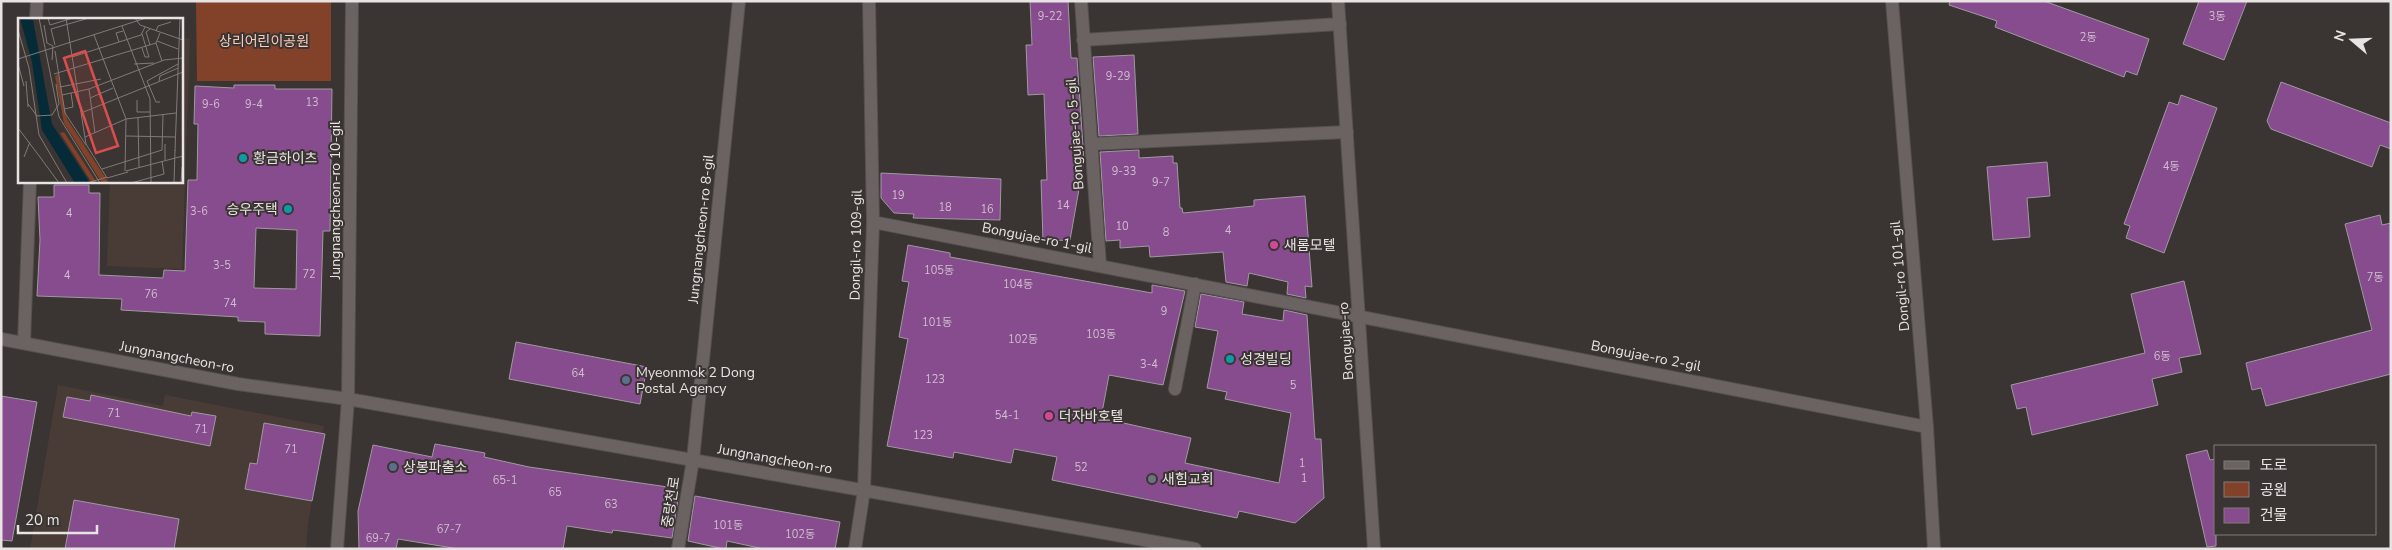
<svg xmlns="http://www.w3.org/2000/svg" width="2392" height="550" viewBox="0 0 2392 550" font-family="'Nunito Sans','Noto Sans KR',sans-serif">
	<rect width="100%" height="100%" fill="#3a3432"/>
	<path fill="#493c37" d="M181 38 190 39 182 269 107 266 110 181H181Z
		M58 385 163 406 165 395 324 426 308 524 306 549H30Z"/>
	<path fill="#824229" d="M196 1H331V81H197Z"/>
	<path fill="#864c8e" stroke="#9f9a9f" fill-rule="evenodd" d="M1030 1H1068L1071 58H1077L1084 161 1070 240 1043 241 1041 180H1047L1044 94 1028 95 1026 45H1032Z
		M1950 1H2044L2149 39 2137 75 2126 71 2124 77 1995 27 1997 21 1949 5Z
		M2199 1H2247L2224 60 2183 44Z
		M1134 55 1138 134 1099 136 1093 57Z
		M2281 82 2391 123V149L2380 145 2372 167 2271 129 2267 121Z
		M234 85H275V89H332L330 231H323L320 336 265 334V322L238 321V317L121 310 122 299 37 296 40 240 38 197H54V185H89V193H100L99 275 163 278 164 270 185 271 188 180H197L198 124H194L195 86 234 88ZM256 228 297 230 296 289 254 288Z
		M2181 95 2217 108 2164 253 2126 238 2130 226 2124 224 2169 102 2178 105Z
		M1139 150V158L1173 156V163H1177L1180 208H1182L1183 213 1254 206V200L1305 196 1312 287 1305 286 1306 298 1287 294 1288 282 1249 273 1247 286 1226 282 1223 252 1150 257 1149 246 1120 248V240L1106 241 1100 152Z
		M2047 162 2050 196 2027 198 2030 237 1993 240 1987 167Z
		M881 173 1001 179 1000 220 913 218 914 214 894 213 881 198Z
		M2380 215 2382 225 2391 223V374L2266 406 2261 388 2252 390 2246 363 2372 330 2345 224Z
		M908 245 950 253V257L1152 293V285L1185 291 1163 385 1109 375 1101 418 1191 438 1185 463 1279 483 1291 413 1225 399 1227 392 1207 388 1218 331 1195 327 1201 294 1244 302 1242 314 1283 321 1284 310 1307 315 1315 439H1321L1324 498 1295 523 1239 511 1237 518 1052 480 1057 457 1014 449 1011 463 954 452 953 458 887 446 908 339 899 337 909 282 902 281Z
		M2184 281 2201 354 2179 358 2182 372 2152 379 2158 405 2032 435 2026 407 2017 409 2011 385 2145 353 2131 294Z
		M516 342 647 367 640 404 509 379Z
		M91 395 191 416 192 412 216 416 210 446 63 417 67 397 90 401Z
		M1 396 37 402 12 541 1 540Z
		M264 423 325 434 312 501 245 489 250 463 257 464Z
		M435 444 485 453 484 457 529 467 675 488 674 492 679 493 672 538 613 530 612 533 567 526 563 549H459L398 539 396 549H359L358 511 373 445 432 457Z
		M2207 450 2210 460 2216 459V546L2207 547 2186 455Z
		M695 496 840 522 835 549H764L727 541 726 549H724L688 541Z
		M74 500 179 519 174 549H65Z"/>
	<g fill="none" stroke-linecap="round" stroke-linejoin="round">
		<defs>
			<path id="minor" d="M1081 1 1100 265
				M1892 1 1927 427 1934 549
				M36 19 37 1
				M1083 40 1340 24
				M1091 144 1347 132
				M873 222 1927 427
				M24 343 30 181
				M1175 389 1195 284
				M337 549 348 399 352 1
				M678 549 693 460 739 1
				M855 549 864 490 873 222 869 1"/>
			<path id="tertiary" d="M1338 1 1374 549"/>
			<path id="secondary" d="M1 339 238 384 348 399 1195 549"/>
		</defs>
		<use href="#minor" stroke="#55504e" stroke-width="14"/>
		<use href="#tertiary" stroke="#55504e" stroke-width="14"/>
		<use href="#secondary" stroke="#55504e" stroke-width="14"/>
		<use href="#minor" stroke="#6a6361" stroke-width="12"/>
		<use href="#tertiary" stroke="#6a6361" stroke-width="12"/>
		<use href="#secondary" stroke="#6a6361" stroke-width="12"/>
	</g>
	<g fill="#0f9aa8" stroke="#3a3432" stroke-width="2">
		<circle cx="243" cy="158" r="5"/>
		<circle cx="288" cy="209" r="5"/>
		<circle cx="1230" cy="359" r="5"/>
	</g>
	<g fill="#d1479c" stroke="#3a3432" stroke-width="2">
		<circle cx="1274" cy="245" r="5"/>
		<circle cx="1049" cy="416" r="5"/>
	</g>
	<g fill="#5c6f8a" stroke="#3a3432" stroke-width="2">
		<circle cx="626" cy="380" r="5"/>
		<circle cx="393" cy="467" r="5"/>
	</g>
	<circle fill="#6b7280" stroke="#3a3432" stroke-width="2" cx="1152" cy="479" r="5"/>
	<g text-anchor="middle" dominant-baseline="central" stroke-width="4" stroke-linejoin="round" paint-order="stroke">
		<g font-size="11" fill="#d0bece">
			<text x="1050" y="16">9-22</text>
			<text x="2217" y="16">3동</text>
			<text x="2088" y="37">2동</text>
			<text x="1118" y="76">9-29</text>
			<text x="312" y="102">13</text>
			<text x="211" y="104">9-6</text>
			<text x="254" y="104">9-4</text>
			<text x="2171" y="166">4동</text>
			<text x="1124" y="171">9-33</text>
			<text x="1161" y="182">9-7</text>
			<text x="898" y="195">19</text>
			<text x="1063" y="205">14</text>
			<text x="945" y="207">18</text>
			<text x="987" y="209">16</text>
			<text x="199" y="211">3-6</text>
			<text x="69" y="213">4</text>
			<text x="1122" y="226">10</text>
			<text x="1228" y="230">4</text>
			<text x="1166" y="232">8</text>
			<text x="222" y="265">3-5</text>
			<text x="939" y="270">105동</text>
			<text x="309" y="274">72</text>
			<text x="67" y="275">4</text>
			<text x="2375" y="277">7동</text>
			<text x="1018" y="284">104동</text>
			<text x="151" y="294">76</text>
			<text x="230" y="303">74</text>
			<text x="1164" y="311">9</text>
			<text x="937" y="322">101동</text>
			<text x="1101" y="334">103동</text>
			<text x="1023" y="339">102동</text>
			<text x="2162" y="356">6동</text>
			<text x="1149" y="364">3-4</text>
			<text x="578" y="373">64</text>
			<text x="935" y="379">123</text>
			<text x="1293" y="385">5</text>
			<text x="114" y="413">71</text>
			<text x="1007" y="415">54-1</text>
			<text x="201" y="429">71</text>
			<text x="923" y="435">123</text>
			<text x="291" y="449">71</text>
			<text x="1302" y="463">1</text>
			<text x="1081" y="467">52</text>
			<text x="1304" y="478">1</text>
			<text x="505" y="480">65-1</text>
			<text x="555" y="492">65</text>
			<text x="611" y="504">63</text>
			<text x="728" y="525">101동</text>
			<text x="449" y="529">67-7</text>
			<text x="800" y="534">102동</text>
			<text x="378" y="538">69-7</text>
		</g>
		<g font-size="14" fill="#facab8" stroke="#3a3432">
			<text x="264" y="41">상리어린이공원</text>
		</g>
		<g font-size="14" fill="#e8e4e3" stroke="#3a3432">
			<text transform="translate(1075 134) rotate(-94)">Bongujae-ro 5-gil</text>
			<text transform="translate(335 200) rotate(-90)">Jungnangcheon-ro 10-gil</text>
			<text transform="translate(701 229) rotate(-84)">Jungnangcheon-ro 8-gil</text>
			<text transform="translate(1037 238) rotate(11)">Bongujae-ro 1-gil</text>
			<text transform="translate(856 245) rotate(-89)">Dongil-ro 109-gil</text>
			<text transform="translate(1900 276) rotate(-95)">Dongil-ro 101-gil</text>
			<text transform="translate(1346 341) rotate(-94)">Bongujae-ro</text>
			<text transform="translate(1646 356) rotate(11)">Bongujae-ro 2-gil</text>
			<text transform="translate(177 357) rotate(11)">Jungnangcheon-ro</text>
			<text transform="translate(775 459) rotate(10)">Jungnangcheon-ro</text>
			<text transform="translate(671 502) rotate(-81)">중랑천로</text>
		</g>
		<g font-size="14" fill="#e8e4e3" stroke="#3a3432" text-anchor="start">
			<text x="253" y="158">황금하이츠</text>
			<text x="278" y="209" text-anchor="end">승우주택</text>
			<text x="1284" y="245">새롬모텔</text>
			<text x="1240" y="359">성경빌딩</text>
			<text x="636" y="372">Myeonmok 2 Dong<tspan x="636" dy="16">Postal Agency</tspan></text>
			<text x="1059" y="416">더자바호텔</text>
			<text x="403" y="467">상봉파출소</text>
			<text x="1162" y="479">새힘교회</text>
		</g>
	</g>
	<g transform="translate(18 18)">
		<rect width="165" height="165" fill="#3a3432"/>
		<path d="M40 56 49 101 91 165H84L46 105 37 58ZM46 114 79 165H74L42 115Z" fill="#824229"/>
		<path d="M2 0 15 2 34 106 72 165H57L24 112 14 44Z" fill="#052a38"/>
		<path fill="none" stroke="#807a79" stroke-width="1" d="M21 0 41 99 82 165M30 0 32 7 55 0M48 0 68 126 89 160 110 154M117 0 122 7 165 22M26 7 29 25 35 28 34 42M104 8 132 81 133 165M132 11 128 14 132 27M0 12 11 50 21 117 49 165M138 13 140 8 153 4M142 15 138 25 144 43M124 16 131 39H127L124 30M76 17 108 101 107 153M139 23 160 31M101 24 98 15 105 13M37 27 33 11 71 0M37 33 47 95 68 127M54 39 123 17 127 9M0 41 128 0M0 46 6 68M116 46 136 45M36 56 138 25M8 63 10 89M141 63 142 58 160 50M42 69 83 61M71 71 77 115M44 77 71 71 146 42 165 40M72 80 95 70M119 82V94H132M142 84H138L129 63 160 46M10 86 19 98 34 97 41 86 38 66M46 91 55 89 53 75M63 95 165 54M120 100 121 149M0 110 22 139M108 118 157 119M67 119 108 101 158 95M157 133 162 0M6 139 12 124M22 139 41 165M147 142V126M84 151 144 132 145 97M108 153 165 138M69 165 89 159M113 165 146 156 144 143M156 165 157 132M163 165 164 149"/>
		<path fill="#da4e4d" fill-opacity="0.15" stroke="#da4e4d" stroke-width="2.5" d="M67 33 100 128 78 135 46 40Z"/>
		<rect width="165" height="165" fill="none" stroke="#e8e4e3" stroke-width="2.5"/>
	</g>
	<rect width="2392" height="550" fill="none" stroke="#e8e4e3" stroke-width="5"/>
	<rect x="2214" y="445" width="162" height="90" fill="#3a3432" stroke="#807a79"/>
	<rect x="2224" y="461" width="25" height="8" fill="#6a6361" stroke="#807a79"/>
	<text x="2260" y="470" font-size="15" fill="#e8e4e3">도로</text>
	<rect x="2224" y="482" width="25" height="15" fill="#824229" stroke="#807a79"/>
	<text x="2260" y="495" font-size="15" fill="#e8e4e3">공원</text>
	<rect x="2224" y="508" width="25" height="15" fill="#864c8e" stroke="#807a79"/>
	<text x="2260" y="520" font-size="15" fill="#e8e4e3">건물</text>
	<g transform="translate(2352 40) rotate(289)" stroke="#3a3432" stroke-width="4" paint-order="stroke">
	<path d="M0-4L9 19L0 12L-9 19Z" fill="#e8e4e3"/>
	<text y="-8" font-size="14" font-weight="bold" text-anchor="middle" fill="#e8e4e3">N</text>
	</g>
	<path d="M18 525v8h79v-8" fill="none" stroke="#e8e4e3" stroke-width="2.5"/>
	<text x="25" y="525" font-size="15" fill="#e8e4e3" stroke="#3a3432" stroke-width="4" paint-order="stroke">20 m</text>
</svg>
